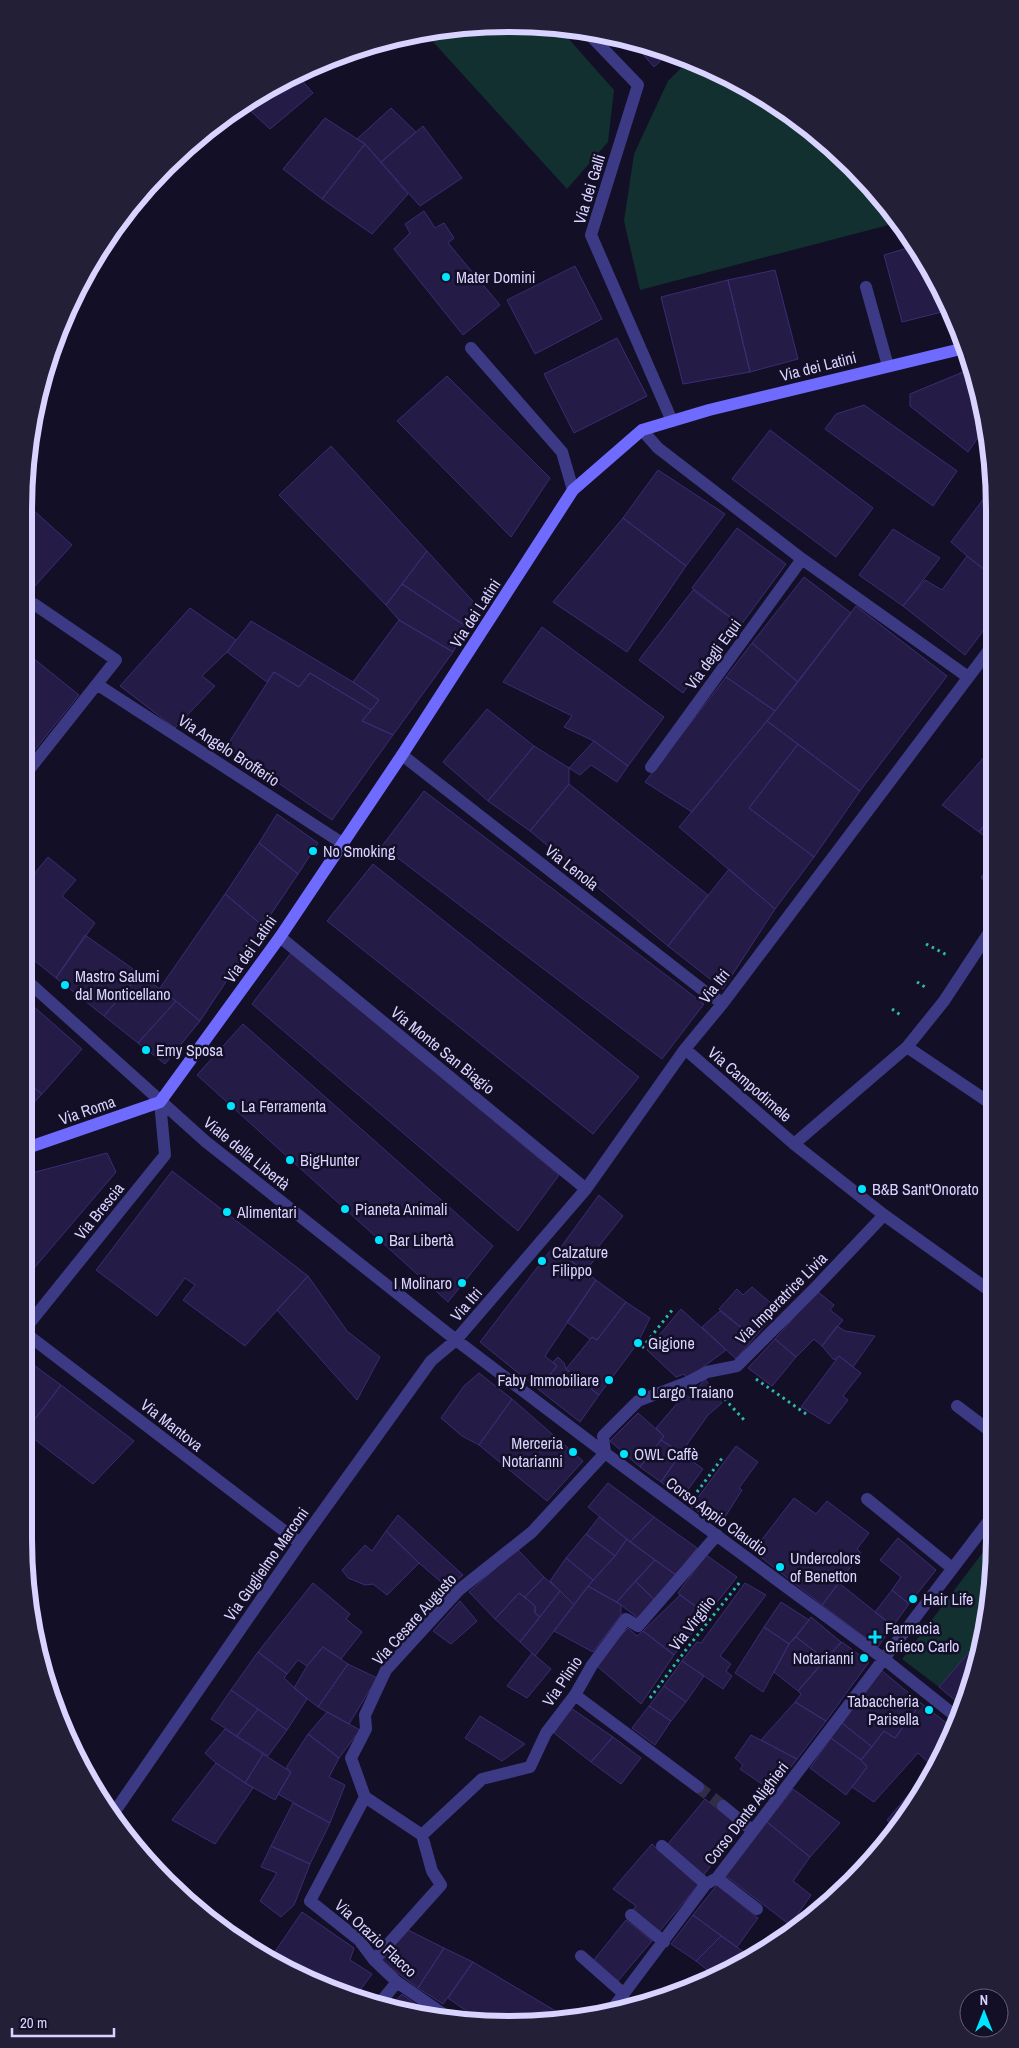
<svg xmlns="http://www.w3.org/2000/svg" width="1019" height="2048" viewBox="0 0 1019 2048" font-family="'Archivo Narrow',sans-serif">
	<rect width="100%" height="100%" fill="#130f26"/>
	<path fill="#12302f" d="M541 25 559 28 614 90 608 142 567 189 425 33 446 28Z
		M689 60 724 74 805 124 895 214 900 222 640 290 624 221 634 154 668 81Z
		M993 1539 994 1570 983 1636 939 1687 902 1659Z"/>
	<path fill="#241b47" stroke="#3b2d73" d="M630 39 635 40 669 53 654 67Z
		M297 75 313 93 270 129 244 105 266 89Z
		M391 108 416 132 381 162 365 144 357 139Z
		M325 118 365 144 322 199 283 169Z
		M423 126 462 178 420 206 381 162Z
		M365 144 408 194 372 234 322 199Z
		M424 211 435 228 444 223 454 238 448 243 500 305 463 335 394 249 410 233 405 224Z
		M914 246 950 310 902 322 884 255Z
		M575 266 602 319 535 354 507 300Z
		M775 270 798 359 750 372 728 280Z
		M728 280 750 372 683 384 661 297Z
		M617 338 647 396 574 433 544 374Z
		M963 372 975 386 986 426 968 452 910 406V394Z
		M447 376 550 478 511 537 397 421Z
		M864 405 957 471 933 506 825 429 836 414Z
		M770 430 873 508 836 557 732 479Z
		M331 446 427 551 386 605 279 495Z
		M658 470 725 514 686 566 623 518Z
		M991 489V575L967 556 951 542Z
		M31 508 72 545 25 597V515Z
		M623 518 686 566 627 652 553 602Z
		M737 528 786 564 741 625 692 588Z
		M893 529 940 558 903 606 859 575Z
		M427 551 480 609 467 627 402 584Z
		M967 556 991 575 992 619 965 655 903 606 925 580 942 590Z
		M804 577 851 613 798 682 752 643Z
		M402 584 467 627 453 652 399 620 386 605Z
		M693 590 737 623 683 693 639 660Z
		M856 606 947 676 860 791 767 721Z
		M190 608 236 640 227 652 202 676 215 686 175 728 120 686Z
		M399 620 453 652 393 735 362 721 379 700 353 682Z
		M251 621 353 682 379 700 371 710 310 673 299 687 274 672 267 682 227 652Z
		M542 627 664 717 628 766 594 741 564 727 572 716 503 682Z
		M752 643 798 682 775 711 726 677Z
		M28 654 79 695 25 762V658Z
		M274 672 299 687 310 673 371 710 362 721 393 735 332 820 226 747Z
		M726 677 775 711 692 812 645 782Z
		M487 709 534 746 488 801 443 762Z
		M767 721 798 744 749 808 814 857 775 909 679 827Z
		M594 741 628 766 617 782 591 765 580 775 569 768Z
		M798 744 860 791 814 857 749 808Z
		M534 746 569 768V784L530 831 488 801Z
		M992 748V815L979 832 942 805Z
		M569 784 708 895 668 946 530 831Z
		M424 791 704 1004 662 1059 382 846Z
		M277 814 318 843 298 874 259 843Z
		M992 815V842L979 832Z
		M259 843 298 874 263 926 225 894Z
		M48 857 76 880 62 896 95 923 56 978 24 952V866L34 874Z
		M992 861V886L981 878Z
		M373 864 639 1077 593 1134 327 921Z
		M729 869 775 909 723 989 668 946Z
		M225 894 263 926 200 1021 160 988Z
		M85 935 140 974 104 1016 56 978Z
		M291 953 559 1175 518 1231 252 1004Z
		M140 974 176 1001 138 1043 104 1016Z
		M24 998 82 1049 42 1094 24 1080Z
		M176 1001 200 1021 165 1064 138 1043Z
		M243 1024 493 1246 448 1302 197 1075Z
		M24 1080 42 1094 24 1113Z
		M107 1153 116 1172 24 1280V1175Z
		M172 1171 308 1276 245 1346 183 1300 195 1285 185 1278 157 1316 96 1270Z
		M599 1195 623 1216 595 1251 598 1255 585 1272 558 1251Z
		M553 1247 596 1280 545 1356 557 1366 538 1389 480 1342Z
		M308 1276 347 1331 380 1357 357 1400 277 1310Z
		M596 1280 626 1302 597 1340 592 1337 590 1339 567 1322Z
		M752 1287 779 1310 754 1338 719 1309 737 1289 743 1295Z
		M817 1291 834 1305 830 1310 843 1320 822 1346 814 1339 796 1357 775 1339Z
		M626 1302 650 1318 637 1344 599 1395 566 1369 592 1337 597 1340Z
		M681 1309 726 1350 687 1379 684 1374 676 1377 647 1350Z
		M720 1311 754 1338 736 1359 702 1327Z
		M837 1326 845 1331 875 1336 853 1367 839 1356 834 1360 822 1346Z
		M775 1339 796 1357 772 1386 748 1368Z
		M839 1356 861 1373 843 1396 848 1400 829 1424 801 1407Z
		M558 1357 564 1363 566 1369 599 1395 580 1422 538 1389 557 1366 553 1362Z
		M24 1358 61 1385 28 1428 24 1425Z
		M479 1373 512 1399 479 1445 462 1436 441 1418 464 1386Z
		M705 1379 722 1403 708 1415 681 1453 661 1440 664 1436 656 1428 685 1394 690 1398Z
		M61 1385 134 1441 93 1484 25 1432Z
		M512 1399 583 1461 547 1501 479 1445Z
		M638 1413 664 1436 640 1467 610 1441Z
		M661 1440 681 1453 661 1482 640 1467Z
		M736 1446 758 1462 739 1488 742 1490 720 1525 691 1507Z
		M681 1453 703 1469 682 1498 661 1482Z
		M608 1483 654 1517 630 1542 588 1507Z
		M794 1498 816 1514 827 1501 869 1533 857 1549 861 1553 822 1605 753 1551Z
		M398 1515 463 1575 448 1588 419 1563 386 1531Z
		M599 1517 627 1539 615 1556 586 1534Z
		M654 1517 697 1548 676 1575 630 1542Z
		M386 1531 419 1563 387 1595 373 1584 365 1585 348 1578 342 1570 365 1545 372 1551Z
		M586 1534 615 1556 593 1580 566 1558Z
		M898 1538 936 1570 909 1604 892 1590 901 1577 880 1560Z
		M627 1539 655 1560 617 1602 588 1586 615 1556Z
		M517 1549 544 1577 525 1597 519 1593 495 1619 469 1592Z
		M706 1555 737 1577 707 1615 678 1593Z
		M566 1558 593 1580 574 1605 550 1581Z
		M655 1560 676 1575 655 1600 635 1581Z
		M544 1577 560 1591 540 1617 535 1613V1606L525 1597Z
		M635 1581 655 1600 638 1618 617 1602Z
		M313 1583 350 1614 346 1619 362 1632 341 1659 323 1647 307 1666 298 1660 287 1674 258 1652Z
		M745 1583 766 1595 720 1656 731 1664 726 1671 732 1676 723 1689 682 1661 697 1642 701 1643Z
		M839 1583 893 1626 878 1647 822 1605Z
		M588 1586 621 1605V1615L593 1652 554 1631Z
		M892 1590 909 1604 893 1626 875 1612Z
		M560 1591 574 1605 535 1656 520 1642Z
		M519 1593 535 1606V1613L540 1617 520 1642 495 1619Z
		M680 1595 707 1615 674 1655 643 1631Z
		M460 1601 477 1621 451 1644 433 1631Z
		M781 1602 809 1620 789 1644 764 1627Z
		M811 1617 841 1642 825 1659 796 1637Z
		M764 1627 789 1644 763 1692 735 1673Z
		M628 1628 637 1636 643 1631 674 1655 641 1704 597 1666 613 1643Z
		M983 1636 979 1664 963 1707 939 1687Z
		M796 1637 825 1659 798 1691 774 1672 789 1644Z
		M842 1642 869 1662 826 1721 795 1702 801 1694 798 1691Z
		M323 1647 348 1664 318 1707 294 1688 307 1666Z
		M258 1652 287 1674 284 1678 307 1699 287 1730 231 1690Z
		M532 1653 551 1669 527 1698 507 1686Z
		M682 1661 704 1676 686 1702 664 1686Z
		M348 1664 377 1678 349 1724 318 1707Z
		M881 1670 921 1703 895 1738 884 1731 872 1747 842 1723Z
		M664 1686 686 1702 671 1721 649 1706Z
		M231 1690 258 1709 237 1736 211 1719Z
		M795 1702 826 1721 797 1759 761 1740Z
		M921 1703 954 1729 947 1749 945 1751 942 1750 929 1763 918 1753 874 1802 852 1787 867 1767 861 1760 884 1731 895 1738Z
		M649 1706 671 1721 655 1745 632 1728Z
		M571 1708 613 1737 591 1762 554 1733Z
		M258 1709 287 1730 268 1756 237 1736Z
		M327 1712 360 1730 339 1758 308 1734Z
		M480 1716 525 1744 502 1761 465 1738Z
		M842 1723 872 1747 861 1760 831 1738Z
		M225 1729 263 1754 245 1783 216 1763 205 1753Z
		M308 1734 339 1758 329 1777 345 1785 330 1823 278 1794 291 1772 286 1768Z
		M751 1735 797 1759 772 1791 740 1769 743 1765 735 1758Z
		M613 1737 641 1758 621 1784 591 1762Z
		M831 1738 861 1760 867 1767 846 1795 810 1768Z
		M947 1749 945 1753 893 1826 887 1820Z
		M263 1754 291 1772 275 1800 245 1783Z
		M216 1763 253 1788 215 1844 172 1820Z
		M793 1789 840 1823 810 1857 767 1822Z
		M705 1799 741 1826 703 1876 667 1845Z
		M293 1803 330 1823 310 1864 271 1846Z
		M767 1822 810 1857 793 1881 811 1895 790 1925 726 1876Z
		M652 1844 698 1885 658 1933 632 1911 636 1906 613 1889Z
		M271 1846 310 1864 294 1905 281 1917 260 1901 277 1873 261 1867Z
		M717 1885 758 1918 737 1947 693 1915Z
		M302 1912 354 1948 350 1960 372 1974 355 1997 323 1987 294 1971 272 1956Z
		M693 1915 721 1936 696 1961 671 1944Z
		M626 1920 652 1941 618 1981 593 1961Z
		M406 1929 444 1948 418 1988 381 1961Z
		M721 1936 751 1957 724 1974 716 1977 696 1961Z
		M444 1948 473 1962 443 2004 418 1988Z
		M473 1962 564 2016 561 2020 475 2017 448 1998Z
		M402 1994 430 2015H414L390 2007Z"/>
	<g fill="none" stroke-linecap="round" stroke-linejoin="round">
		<path stroke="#312d47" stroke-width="12" stroke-dasharray="12 6" stroke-linecap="butt" d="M698 1787 723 1806"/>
		<path stroke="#2fb8b0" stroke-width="3" stroke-dasharray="2.5 4" stroke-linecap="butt" d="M926 944 947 955
			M917 982 925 987
			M892 1009 902 1016
			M642 1348 673 1309
			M756 1379 809 1416
			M720 1394 746 1422
			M697 1492 723 1457
			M650 1698 688 1647 740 1582"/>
		<path stroke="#3d3a85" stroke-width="12" d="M471 348 562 452 573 490
			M605 1453 603 1436 638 1401 688 1382
			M717 1878 757 1909"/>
		<path stroke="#3d3a85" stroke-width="12" d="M588 33 638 85 591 235 672 421
			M866 287 888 366
			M642 430 658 448 802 559 968 677
			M98 685 342 843
			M402 755 708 994 723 1003
			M651 767 802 559
			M24 776 116 660 34 604 25 616
			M280 937 586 1189
			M24 978 205 1141 456 1340 605 1453 884 1659 958 1718
			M907 1047 993 1105
			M685 1049 794 1144 884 1215 993 1293
			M794 1144 907 1047 944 1001 992 928
			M24 1330 165 1155 160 1102
			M24 1332 300 1543
			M688 1382 707 1372 737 1366 815 1288 884 1215
			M957 1406 994 1434
			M867 1499 952 1568
			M575 1695 698 1787
			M365 1797 422 1835
			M723 1806 753 1831
			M113 1814 300 1543 431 1361 456 1340 586 1189 685 1049 723 1003 992 646
			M422 1835 482 1779 530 1767 546 1733 575 1695 592 1665 626 1619 638 1626 717 1535
			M662 1846 706 1884
			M631 1915 664 1942
			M581 1956 624 1994
			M374 1960 441 1885 432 1871 422 1835
			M379 2004 397 1982
			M613 2008 706 1884 717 1878 994 1514
			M446 2016 397 1982 374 1960 359 1940 310 1901 365 1797 351 1758 366 1729 365 1715 386 1670 459 1590 532 1532 605 1453"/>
		<path stroke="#6f6bff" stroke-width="12" d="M24 1149 160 1102 280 937 402 755 573 490 642 430 709 410 965 348"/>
	</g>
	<g fill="#00e5ff" stroke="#130f26" stroke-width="2">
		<circle cx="446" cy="277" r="5"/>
		<circle cx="313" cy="851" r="5"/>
		<circle cx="65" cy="985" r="5"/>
		<circle cx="146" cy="1050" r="5"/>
		<circle cx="231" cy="1106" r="5"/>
		<circle cx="290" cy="1160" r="5"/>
		<circle cx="862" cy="1189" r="5"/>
		<circle cx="345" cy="1209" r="5"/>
		<circle cx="227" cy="1212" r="5"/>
		<circle cx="379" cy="1240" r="5"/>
		<circle cx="542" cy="1261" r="5"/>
		<circle cx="462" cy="1283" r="5"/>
		<circle cx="638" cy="1343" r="5"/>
		<circle cx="609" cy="1380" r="5"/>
		<circle cx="642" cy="1392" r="5"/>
		<circle cx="573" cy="1452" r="5"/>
		<circle cx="624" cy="1454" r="5"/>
		<circle cx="780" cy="1567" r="5"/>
		<circle cx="913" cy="1599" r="5"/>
		<path d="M872.5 1629.5h5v5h5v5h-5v5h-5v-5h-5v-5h5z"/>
		<circle cx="864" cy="1658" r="5"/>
		<circle cx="929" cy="1710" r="5"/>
	</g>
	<g text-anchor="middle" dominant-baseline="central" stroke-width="5" stroke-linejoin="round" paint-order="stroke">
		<g font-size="16" fill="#d9d4ff" stroke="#130f26">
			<text transform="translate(589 189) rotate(-73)">Via dei Galli</text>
			<text transform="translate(818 366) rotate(-14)">Via dei Latini</text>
			<text transform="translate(475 613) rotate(-57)">Via dei Latini</text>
			<text transform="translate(713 654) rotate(-54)">Via degli Equi</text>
			<text transform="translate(229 750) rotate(33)">Via Angelo Brofferio</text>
			<text transform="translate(572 867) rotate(38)">Via Lenola</text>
			<text transform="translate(250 949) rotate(-55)">Via dei Latini</text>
			<text transform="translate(714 986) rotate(-52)">Via Itri</text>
			<text transform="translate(443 1050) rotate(39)">Via Monte San Biagio</text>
			<text transform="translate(750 1084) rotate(41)">Via Campodimele</text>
			<text transform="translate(87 1110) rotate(-19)">Via Roma</text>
			<text transform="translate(247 1153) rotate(39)">Viale della Libertà</text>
			<text transform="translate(99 1211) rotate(-51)">Via Brescia</text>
			<text transform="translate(781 1298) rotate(-45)">Via Imperatrice Livia</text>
			<text transform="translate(466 1304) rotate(-49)">Via Itri</text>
			<text transform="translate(172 1425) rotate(38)">Via Mantova</text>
			<text transform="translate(717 1516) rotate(36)">Corso Appio Claudio</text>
			<text transform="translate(266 1564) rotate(-55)">Via Guglielmo Marconi</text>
			<text transform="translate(414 1619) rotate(-48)">Via Cesare Augusto</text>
			<text transform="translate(692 1623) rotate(-52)">Via Virgilio</text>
			<text transform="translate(562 1681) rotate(-56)">Via Plinio</text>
			<text transform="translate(746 1813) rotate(-52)">Corso Dante Alighieri</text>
			<text transform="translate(376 1938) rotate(43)">Via Orazio Flacco</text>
		</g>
		<g font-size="16" fill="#d9d4ff" stroke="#130f26" text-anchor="start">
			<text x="456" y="277">Mater Domini</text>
			<text x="323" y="851">No Smoking</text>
			<text x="75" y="976">Mastro Salumi<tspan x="75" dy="18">dal Monticellano</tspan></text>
			<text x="156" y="1050">Emy Sposa</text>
			<text x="241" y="1106">La Ferramenta</text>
			<text x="300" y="1160">BigHunter</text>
			<text x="872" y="1189">B&amp;B Sant'Onorato</text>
			<text x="355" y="1209">Pianeta Animali</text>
			<text x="237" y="1212">Alimentari</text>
			<text x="389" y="1240">Bar Libertà</text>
			<text x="552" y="1252">Calzature<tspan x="552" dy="18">Filippo</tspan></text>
			<text x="452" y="1283" text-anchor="end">I Molinaro</text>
			<text x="648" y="1343">Gigione</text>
			<text x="599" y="1380" text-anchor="end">Faby Immobiliare</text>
			<text x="652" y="1392">Largo Traiano</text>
			<text x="563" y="1443" text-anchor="end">Merceria<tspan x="563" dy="18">Notarianni</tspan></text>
			<text x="634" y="1454">OWL Caffè</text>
			<text x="790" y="1558">Undercolors<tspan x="790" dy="18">of Benetton</tspan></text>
			<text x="923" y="1599">Hair Life</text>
			<text x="885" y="1628">Farmacia<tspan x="885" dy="18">Grieco Carlo</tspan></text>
			<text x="854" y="1658" text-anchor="end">Notarianni</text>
			<text x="919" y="1701" text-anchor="end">Tabaccheria<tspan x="919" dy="18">Parisella</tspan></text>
		</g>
	</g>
	<path d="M0 0H1019V2048H0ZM509 32H509A477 477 0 0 1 986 509V1539A477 477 0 0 1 509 2016H509A477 477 0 0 1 32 1539V509A477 477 0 0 1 509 32Z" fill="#231f37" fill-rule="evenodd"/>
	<path fill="none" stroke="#d9d4ff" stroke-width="6" d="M509 32H509A477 477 0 0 1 986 509V1539A477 477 0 0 1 509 2016H509A477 477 0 0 1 32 1539V509A477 477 0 0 1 509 32Z"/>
	<g transform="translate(984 2013)"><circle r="24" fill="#130f26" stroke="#625e7d"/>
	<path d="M0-4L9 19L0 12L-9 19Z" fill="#00e5ff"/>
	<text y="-8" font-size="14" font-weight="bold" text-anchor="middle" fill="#d9d4ff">N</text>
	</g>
	<path d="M12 2028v8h102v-8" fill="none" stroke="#d9d4ff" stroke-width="2.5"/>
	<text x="20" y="2028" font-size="15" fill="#d9d4ff" stroke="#130f26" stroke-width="4" paint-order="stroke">20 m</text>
</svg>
